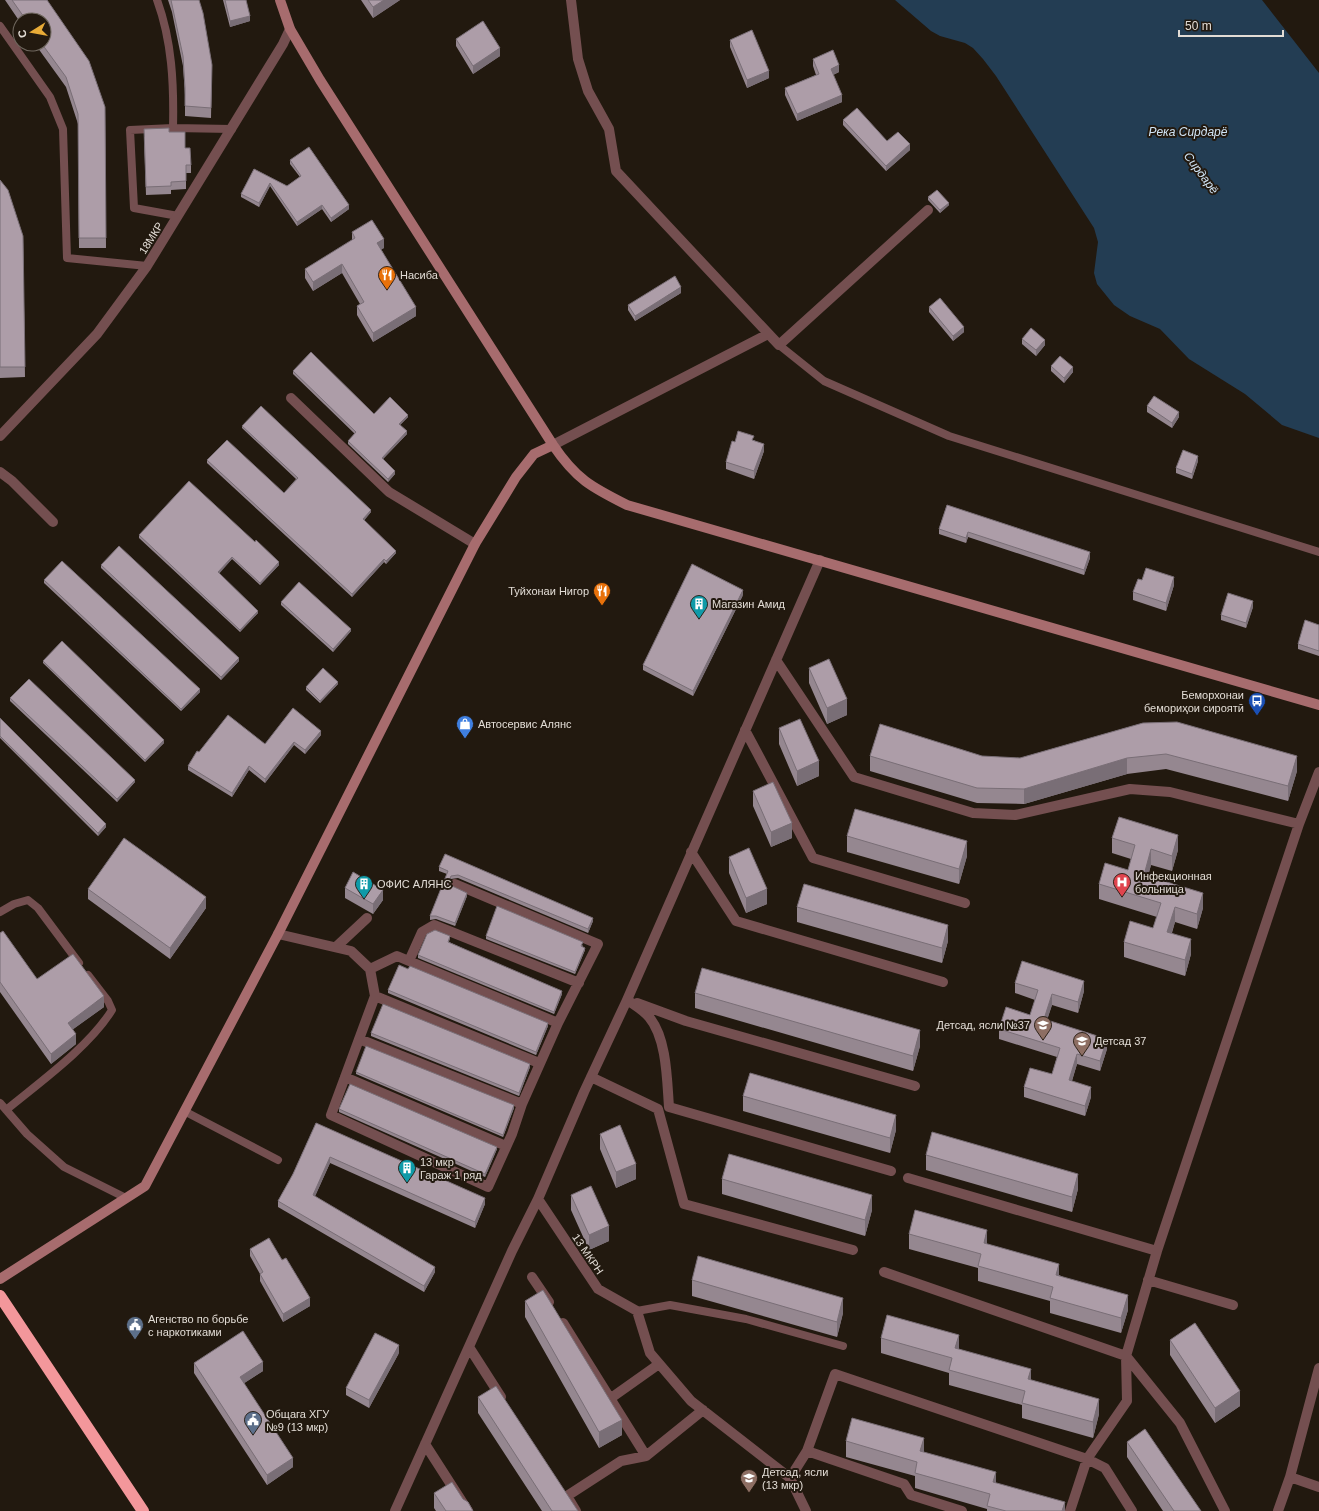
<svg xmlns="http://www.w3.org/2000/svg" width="1319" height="1511" viewBox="0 0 1319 1511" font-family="Helvetica,sans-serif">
	<rect width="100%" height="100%" fill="#22190f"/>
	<path fill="#233d53" d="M895 0H1262L1319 73V438L1282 425 1245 394 1189 359 1160 329 1130 316 1114 305 1097 284 1094 273 1098 242 1094 228 996 76 983 59 973 48 965 43 940 36 931 31Z"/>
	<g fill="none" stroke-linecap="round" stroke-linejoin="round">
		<path stroke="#744f50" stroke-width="8" d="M157 0C172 41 174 84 173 128L232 129
			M0 26 50 97 63 129 67 258 147 266
			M173 128 130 130 134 208 178 216
			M779 345 824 381 949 436 1319 552
			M0 912 14 904 28 900 38 908 79 963
			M0 1103 27 1134 64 1167 126 1198
			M6 1110C40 1082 89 1047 112 1010L108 1001 88 975
			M184 1111 278 1160
			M637 1311 670 1305 746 1319 843 1346"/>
		<path stroke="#744f50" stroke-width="10" d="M571 0 578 59 588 91 609 129 616 171 779 345 928 210
			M291 398 389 492 475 544
			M0 436 97 334 147 266 283 44 290 29
			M553 445 768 334
			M0 472 12 481 53 522
			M776 660 854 777 973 813 1015 815 1130 789 1170 792 1299 824
			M745 730 813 858 965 903
			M691 852 736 921 943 982
			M278 934 351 951 370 969 375 996 539 1063
			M336 947 367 918
			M409 961 422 932 434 925 579 983
			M370 969 397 956 558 1023
			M375 996 331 1115 488 1187 512 1134 522 1104 558 1023 598 944 455 884
			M627 1000C635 1005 643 1010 649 1017 667 1038 667 1081 669 1107L891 1171
			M637 1003 686 1021 915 1086
			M359 1039 522 1104
			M345 1077 506 1146
			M591 1077 658 1109 684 1204 853 1250
			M908 1178 1157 1251
			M538 1199 598 1289 637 1311 650 1353 691 1401 790 1478 806 1511
			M884 1272 1126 1356 1180 1423 1225 1511
			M532 1277 549 1302
			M1148 1280 1233 1305
			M563 1323 646 1456 703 1410
			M469 1347 501 1397
			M611 1398 659 1364
			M425 1444 468 1511
			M807 1451 904 1484 911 1495 962 1511
			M1290 1477 1319 1487
			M790 1478 807 1451 835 1374 1087 1459 1105 1468 1132 1511
			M395 1511 512 1251 538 1199 584 1092 627 1000 820 560
			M576 1511 567 1496 621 1461 646 1456
			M1070 1511 1087 1459 1127 1401 1126 1356 1157 1251 1299 824 1319 772
			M1278 1511 1290 1477 1319 1368"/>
		<path stroke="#a76c6e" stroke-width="10" d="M280 0 290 29 320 80 553 445C576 479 591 487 627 505L1319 705
			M0 1279 145 1186 278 934 475 544 516 477 534 454 553 445"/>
		<path stroke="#f3979b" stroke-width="12" d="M0 1296 143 1511"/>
	</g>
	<path fill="#958790" d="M5 0H47L105 107 106 248H79L78 124 66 87 35 44H44V20H20V22Z
		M168 0H199L212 65 211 118 185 116V95L183 66 172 12Z
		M223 0H246L250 21 230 27Z
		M361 0H400L373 18Z
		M456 39 500 56 473 74 456 46Z
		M730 40 769 78 747 88 730 47Z
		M813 59 839 72 833 75 842 102 797 121 785 95V88L816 75 813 66Z
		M843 120 887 141 910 150 886 171 843 125Z
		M169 132 185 148 191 165V173H186V189L171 190V194L146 195 144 137Z
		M290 160 349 209 331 222 322 209 297 226 270 186 259 207 241 197V194L254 169 287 186 300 177 290 164Z
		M0 180 23 236 25 377 0 378Z
		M928 197 949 205 940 213 928 200Z
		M352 232 384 248 381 249 416 316 373 342 357 315V306L360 304 342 273 313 291 305 278V269L352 241Z
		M681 293 635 321 628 310V305Z
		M929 307 964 332 953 341 929 312Z
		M1022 339 1045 345 1036 356 1022 344Z
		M1051 366 1073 372 1064 383 1051 371Z
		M293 371 374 414 408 417 400 425 407 434 383 459 395 474 388 482 348 444V441L355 434 293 374Z
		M1147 406 1179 417 1172 428 1147 412Z
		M242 426 371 512 364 520 396 553 386 564 384 562 352 597 207 463V460L284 493 296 479 242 428Z
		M754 440 764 451 754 479 726 469V462L735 442Z
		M1198 461 1192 479 1176 473V468Z
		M947 505 1090 558 1084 575 968 537 966 543 939 534V529Z
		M139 535 279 565 260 585 232 559 219 573 258 613 240 632 139 538Z
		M101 565 239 661 221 680 101 568Z
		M44 580 200 692 181 711 44 583Z
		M1142 580 1174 585 1166 611 1133 600V592Z
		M743 595 693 696 643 670V665Z
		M281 602 351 631 333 652 281 605Z
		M1253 607 1246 628 1221 620V615Z
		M1319 625V656L1298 649V644Z
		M43 661 164 743 145 762 43 663Z
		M809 668 847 715 827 724 809 683Z
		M338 684 320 703 306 690V687Z
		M10 698 135 782 117 802 10 701Z
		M0 718 106 827 98 836 0 738Z
		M1143 723 1297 771 1288 801 1166 769 1127 774 1024 804 977 803 870 771V756H982L1020 758Z
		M779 728 819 776 797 786 779 744Z
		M321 735 305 754 294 745 265 783 249 770 232 797 188 770V766L265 744Z
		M753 791 792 838 771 847 753 806Z
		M847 836 967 856 959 884 847 852Z
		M1112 838 1178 850 1172 871 1151 865 1148 876 1203 908 1197 929 1175 922 1172 933 1191 954 1185 976 1124 957V942L1153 928 1157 917 1099 899V884L1128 870 1131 859 1112 853Z
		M729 857 767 904 746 913 729 873Z
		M439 867 593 921 588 933 458 878 451 879 449 883 450 885 467 896 455 926 436 919 430 920V916L447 874 439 871Z
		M345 888 383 900 373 914 345 898Z
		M88 889 206 908 170 959 88 899Z
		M797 907 948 941 942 963 797 922Z
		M0 933 37 979 104 1007 73 1029 76 1044 51 1064 0 992Z
		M486 936 583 945 582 946 585 950 575 974 486 939Z
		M450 938 449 942 562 994 554 1014 418 958V955Z
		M408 969 548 1026 536 1055 388 993V990Z
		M1015 983 1084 991 1078 1013 1052 1005 1047 1020 1107 1049 1100 1071 1077 1064 1072 1081 1091 1097 1085 1116 1024 1097V1087L1052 1074 1057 1057 999 1039V1029L1030 1015 1035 1000 1015 993Z
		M695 993 920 1046 913 1071 695 1008Z
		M371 1033 530 1067 519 1096 371 1036Z
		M356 1072 514 1108 503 1137 356 1074Z
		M743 1096 896 1130 890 1153 743 1111Z
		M339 1109 497 1149 485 1177 339 1112Z
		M316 1123 485 1204 475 1228 330 1163 315 1196 435 1272 424 1292 278 1207V1201L293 1174Z
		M600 1134 636 1179 616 1188 600 1149Z
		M926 1155 1078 1189 1072 1212 926 1170Z
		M722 1179 872 1210 865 1236 722 1194Z
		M571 1195 609 1241 589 1250 571 1210Z
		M909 1234 987 1244 1059 1275 1128 1310 1121 1333 1050 1313V1301L978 1281V1268L909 1249Z
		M250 1249 310 1306 283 1322 260 1281V1274L250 1256Z
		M692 1280 843 1313 837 1337 692 1296Z
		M525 1301 622 1435 599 1448 525 1317Z
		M881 1338 959 1349 1031 1380 1099 1414 1093 1438 1022 1418V1405L949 1385V1373L881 1353Z
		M1170 1340 1240 1406 1215 1423 1170 1355Z
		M399 1353 369 1408 346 1395V1388Z
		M194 1363 263 1371 244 1383 293 1467 267 1485 194 1373Z
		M478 1397 578 1511H542L478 1413Z
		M846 1441 924 1452 996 1483 1065 1511H987V1509L915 1488V1476L846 1457Z
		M1127 1442 1201 1511H1163L1127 1457Z
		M434 1493 463 1499 473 1511H436L434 1508Z"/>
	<path fill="#796e76" d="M384 0H400L373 18V7Z
		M250 16V21L230 27V21Z
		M500 48V56L473 74V66Z
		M839 65V72L831 76V69Z
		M769 71V78L747 88V80Z
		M842 95V102L797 121V114Z
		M910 144V150L886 171V166Z
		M270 183V186L259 207V203Z
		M949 203V205L940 213V210Z
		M322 205V209L297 226V222Z
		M349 205V209L331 222V218Z
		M384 239V248L377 252V243Z
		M342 264V273L313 291V282Z
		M681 287V293L635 321V316Z
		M416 307V316L373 342V333Z
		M964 327V332L953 341V336Z
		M1045 340V345L1036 356V350Z
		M1073 367V372L1064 383V378Z
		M1179 412V417L1172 428V423Z
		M408 415V417L399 426V424Z
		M407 431V434L382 460V458Z
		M764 444V451L754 479V471Z
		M1198 456V461L1192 479V474Z
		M395 471V474L388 482V479Z
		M371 510V512L363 522V519Z
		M968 532V537L966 543V538Z
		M396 551V553L386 564V561Z
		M1090 552V558L1084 575V570Z
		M232 557V559L218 575V572Z
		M384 559V562L352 597V594Z
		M279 562V565L260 585V583Z
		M1174 577V585L1166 611V603Z
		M743 590V595L693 696V691Z
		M1253 601V607L1246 628V623Z
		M258 611V613L240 632V630Z
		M351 629V631L333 652V649Z
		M239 658V661L221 680V677Z
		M338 682V684L320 703V701Z
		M200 689V692L181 711V709Z
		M847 699V715L827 724V708Z
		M321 731V735L305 754V750Z
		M164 740V743L145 762V760Z
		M294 742V745L265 783V779Z
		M1297 756V771L1288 801V786Z
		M1127 758V774L1024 804V789Z
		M819 761V776L797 786V771Z
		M249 766V770L232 797V793Z
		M135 780V782L117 802V799Z
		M792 823V838L771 847V832Z
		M106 824V827L98 836V833Z
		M1178 835V850L1172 871V856Z
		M967 841V856L959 884V869Z
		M1151 849V865L1144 890V875Z
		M767 889V904L746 913V898Z
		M383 890V900L373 914V904Z
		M467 893V896L455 926V923Z
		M1203 893V908L1197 929V914Z
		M206 897V908L170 959V948Z
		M1175 907V922L1167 947V932Z
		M593 918V921L588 933V929Z
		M948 925V941L942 963V948Z
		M1191 939V954L1185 976V960Z
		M585 948V950L575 974V972Z
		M1084 981V991L1078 1013V1002Z
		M562 991V994L554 1014V1012Z
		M1052 994V1005L1044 1029V1019Z
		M104 996V1007L68 1033V1023Z
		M548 1023V1026L536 1055V1052Z
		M920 1030V1046L913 1071V1056Z
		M76 1034V1044L51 1064V1054Z
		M1107 1039V1049L1100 1071V1061Z
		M1077 1054V1064L1069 1090V1080Z
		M530 1064V1067L519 1096V1093Z
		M1091 1087V1097L1085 1116V1106Z
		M514 1105V1108L503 1137V1135Z
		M896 1115V1130L890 1153V1138Z
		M497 1147V1149L485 1177V1174Z
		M330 1157V1163L313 1201V1195Z
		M636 1164V1179L616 1188V1172Z
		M1078 1174V1189L1072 1212V1197Z
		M872 1195V1210L865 1236V1220Z
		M485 1198V1204L475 1228V1222Z
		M609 1226V1241L589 1250V1235Z
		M987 1230V1246L984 1243Z
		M1059 1264V1279L1056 1275Z
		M435 1267V1272L424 1292V1286Z
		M1128 1295V1310L1121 1333V1318Z
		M310 1298V1306L283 1322V1314Z
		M843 1298V1313L837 1337V1322Z
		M959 1335V1350L955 1348Z
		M399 1345V1353L369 1408V1400Z
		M263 1362V1371L240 1386V1377Z
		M1031 1369V1384L1028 1379Z
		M1240 1391V1406L1215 1423V1408Z
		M1099 1399V1414L1093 1438V1422Z
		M622 1420V1435L599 1448V1432Z
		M924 1438V1453L920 1451Z
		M293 1458V1467L267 1485V1475Z
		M996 1472V1487L993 1482Z
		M1065 1502V1511H1062Z"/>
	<path fill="#ad9da8" stroke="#796e76" d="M12 0H47L89 61 105 107 106 238H79L78 114 66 77 42 44H44V20H26Z
		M171 0H199L203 13 212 65 211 108 185 106V88L183 56Z
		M225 0H246L250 16 230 21Z
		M368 0H384L373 7Z
		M483 21 500 48 473 66 456 39Z
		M752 30 769 71 747 80 730 40Z
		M833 50 839 65 831 69 842 95 797 114 785 88 819 74 813 59Z
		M857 108 887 141 898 132 910 144 886 166 843 120Z
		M169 128V132H185V148H190L191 165H186V181L171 182V186L146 187 144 129Z
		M309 147 349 205 331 218 322 205 297 222 270 183 259 203 241 194 254 169 287 186 301 176 290 160Z
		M0 180 8 190 23 236 25 367H0Z
		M937 190 949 203 940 210 928 197Z
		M372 220 384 239 377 243 416 307 373 333 357 306 364 302 342 264 313 282 305 269 355 238 352 232Z
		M675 276 681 287 635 316 628 305Z
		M940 298 964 327 953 336 929 307Z
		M1031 328 1045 340 1036 350 1022 339Z
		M311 352 374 414 390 397 408 415 399 424 407 431 382 458 395 471 388 479 348 441 356 432 293 371Z
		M1060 356 1073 367 1064 378 1051 366Z
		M1154 396 1179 412 1172 423 1147 406Z
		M261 406 371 510 363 519 396 551 386 561 384 559 352 594 207 460 227 440 284 493 298 478 242 426Z
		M738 431 754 436 752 440 764 444 754 471 726 462 732 441 735 442Z
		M1183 450 1198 456 1192 474 1176 468Z
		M189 481 255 542 256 540 279 562 260 583 232 557 218 572 258 611 240 630 139 535Z
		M947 505 1090 552 1084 570 968 532 966 538 939 529Z
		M119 546 239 658 221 677 101 565Z
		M62 561 200 689 181 709 44 580Z
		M692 564 743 590 693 691 643 665Z
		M1146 568 1174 577 1166 603 1133 592 1138 579 1142 580Z
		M299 582 351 629 333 649 281 602Z
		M1228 593 1253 601 1246 623 1221 615Z
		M1305 620 1319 625V651L1298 644Z
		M62 641 164 740 145 760 43 661Z
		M829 659 847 699 827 708 809 668Z
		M323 668 338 682 320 701 306 687Z
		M29 679 135 780 117 799 10 698Z
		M293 708 321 731 305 750 294 742 265 779 249 766 232 793 188 766 197 751 199 752 228 715 265 744Z
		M0 718 106 824 98 833 0 736Z
		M800 719 819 761 797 771 779 728Z
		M1177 722 1297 756 1288 786 1166 754 1127 758 1024 789 977 788 870 756 880 724 982 756 1020 758 1143 723Z
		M773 782 792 823 771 832 753 791Z
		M855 809 967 841 959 869 847 836Z
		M1119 817 1178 835 1172 856 1151 849 1144 875 1203 893 1197 914 1175 907 1167 932 1191 939 1185 960 1124 942 1130 921 1153 928 1161 903 1099 884 1105 863 1128 870 1135 845 1112 838Z
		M124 838 206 897 170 948 88 889Z
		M749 848 767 889 746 898 729 857Z
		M445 854 593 918 588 929 458 875 451 876 449 881 450 885 467 893 455 923 436 916H430L448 871 439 867Z
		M353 872 383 890 373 904 345 888Z
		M804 884 948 925 942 948 797 907Z
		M497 906 583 942 581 946 585 948 575 972 486 936Z
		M435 930 450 936 448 942 562 991 554 1012 418 955 427 934Z
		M3 931 37 979 73 954 104 996 68 1023 76 1034 51 1054 0 982V933Z
		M1022 961 1084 981 1078 1002 1052 994 1044 1019 1107 1039 1100 1061 1077 1054 1069 1080 1091 1087 1085 1106 1024 1087 1030 1068 1052 1074 1060 1048 999 1029 1006 1007 1030 1015 1038 990 1015 983Z
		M399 965 408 969 410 966 548 1023 536 1052 388 990Z
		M702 968 920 1030 913 1056 695 993Z
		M383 1004 530 1064 519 1093 371 1033Z
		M366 1046 514 1105 503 1135 356 1072Z
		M750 1073 896 1115 890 1138 743 1096Z
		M350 1084 497 1147 485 1174 339 1109Z
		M316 1123 485 1198 475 1222 330 1157 313 1195 435 1267 424 1286 278 1201 293 1174Z
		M620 1125 636 1164 616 1172 600 1134Z
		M932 1132 1078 1174 1072 1197 926 1155Z
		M729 1154 872 1195 865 1220 722 1179Z
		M591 1186 609 1226 589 1235 571 1195Z
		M915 1210 987 1230 984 1243 1059 1264 1056 1275 1128 1295 1121 1318 1050 1298 1053 1287 978 1266 981 1254 909 1234Z
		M269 1238 282 1260 286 1258 310 1298 283 1314 260 1274 263 1272 250 1249Z
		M698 1256 843 1298 837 1322 692 1280Z
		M543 1290 622 1420 599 1432 525 1301Z
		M887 1315 959 1335 955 1348 1031 1369 1028 1379 1099 1399 1093 1422 1022 1403 1025 1391 949 1370 952 1358 881 1338Z
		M1195 1323 1240 1391 1215 1408 1170 1340Z
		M243 1331 263 1362 240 1377 293 1458 267 1475 194 1363Z
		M375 1333 399 1345 369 1400 346 1388Z
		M496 1386 578 1511H552L478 1397Z
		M852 1418 924 1438 920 1451 996 1472 993 1482 1065 1502 1062 1511H1006L987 1506 990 1494 915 1473 917 1462 846 1441Z
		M1145 1429 1201 1511H1174L1127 1442Z
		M452 1482 463 1499 468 1502 473 1511H446L434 1493Z"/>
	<defs>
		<symbol id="restaurant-pin" viewBox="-11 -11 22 30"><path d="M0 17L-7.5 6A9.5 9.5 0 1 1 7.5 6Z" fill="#e8710a" stroke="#22190f"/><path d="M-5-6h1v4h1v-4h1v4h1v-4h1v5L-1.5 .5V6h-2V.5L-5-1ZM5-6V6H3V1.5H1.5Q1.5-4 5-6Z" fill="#fff"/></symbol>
		<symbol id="building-pin" viewBox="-11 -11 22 30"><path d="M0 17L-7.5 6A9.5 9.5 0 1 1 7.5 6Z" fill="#0f9aa8" stroke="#22190f"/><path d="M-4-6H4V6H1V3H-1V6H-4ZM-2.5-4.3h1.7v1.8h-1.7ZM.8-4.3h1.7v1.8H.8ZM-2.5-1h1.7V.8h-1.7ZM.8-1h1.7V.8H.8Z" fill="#fff"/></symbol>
		<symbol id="bus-pin" viewBox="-11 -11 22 30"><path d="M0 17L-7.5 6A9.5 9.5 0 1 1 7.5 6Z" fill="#1a4fb4" stroke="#22190f"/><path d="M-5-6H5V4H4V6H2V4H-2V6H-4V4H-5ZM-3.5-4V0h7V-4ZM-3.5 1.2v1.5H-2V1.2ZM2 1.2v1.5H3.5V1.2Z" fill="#fff"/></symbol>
		<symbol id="shop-pin" viewBox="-11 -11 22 30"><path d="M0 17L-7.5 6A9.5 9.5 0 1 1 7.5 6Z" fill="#3f7fe0" stroke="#22190f"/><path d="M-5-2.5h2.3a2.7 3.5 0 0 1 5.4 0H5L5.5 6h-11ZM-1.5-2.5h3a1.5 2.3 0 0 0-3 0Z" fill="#fff"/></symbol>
		<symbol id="hospital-pin" viewBox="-11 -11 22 30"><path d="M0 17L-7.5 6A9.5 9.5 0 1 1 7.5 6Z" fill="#e0444e" stroke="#22190f"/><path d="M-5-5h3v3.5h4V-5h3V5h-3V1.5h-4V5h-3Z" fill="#fff"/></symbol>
		<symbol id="school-pin" viewBox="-11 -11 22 30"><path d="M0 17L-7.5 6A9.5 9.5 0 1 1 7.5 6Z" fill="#8d6e63" stroke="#22190f"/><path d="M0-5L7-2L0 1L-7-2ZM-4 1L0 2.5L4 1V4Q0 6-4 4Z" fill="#fff"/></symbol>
		<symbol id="civic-pin" viewBox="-11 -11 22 30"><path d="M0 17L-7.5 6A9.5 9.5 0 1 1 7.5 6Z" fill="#5c6f8a" stroke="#22190f"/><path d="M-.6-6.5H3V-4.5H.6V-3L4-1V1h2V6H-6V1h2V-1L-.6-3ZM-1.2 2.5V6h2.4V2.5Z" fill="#fff"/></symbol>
	</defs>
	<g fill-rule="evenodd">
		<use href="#restaurant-pin" x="377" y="265" width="20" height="27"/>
		<use href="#restaurant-pin" x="592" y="581" width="20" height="27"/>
		<use href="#building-pin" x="689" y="594" width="20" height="27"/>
		<use href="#bus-pin" x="1247" y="691" width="20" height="27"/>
		<use href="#shop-pin" x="455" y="714" width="20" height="27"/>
		<use href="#hospital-pin" x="1112" y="872" width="20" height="27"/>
		<use href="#building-pin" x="354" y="874" width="20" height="27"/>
		<use href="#school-pin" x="1033" y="1015" width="20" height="27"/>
		<use href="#school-pin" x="1072" y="1031" width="20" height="27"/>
		<use href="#building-pin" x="397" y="1158" width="20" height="27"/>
		<use href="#civic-pin" x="125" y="1315" width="20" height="27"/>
		<use href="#civic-pin" x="243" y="1410" width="20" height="27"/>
		<use href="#school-pin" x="739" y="1468" width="20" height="27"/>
	</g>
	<g text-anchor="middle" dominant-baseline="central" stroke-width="4" stroke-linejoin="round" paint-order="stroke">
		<g font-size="11" fill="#e2dcd5" stroke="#22190f">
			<text transform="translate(151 238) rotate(-58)">18МКР</text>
			<text transform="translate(588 1254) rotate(56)">13 МКРН</text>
		</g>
		<g font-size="11" fill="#e2dcd5" stroke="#22190f" text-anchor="start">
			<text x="400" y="275">Насиба</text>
			<text x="589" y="591" text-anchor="end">Туйхонаи Нигор</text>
			<text x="712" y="604">Магазин Амид</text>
			<text x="1244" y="695" text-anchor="end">Беморхонаи<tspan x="1244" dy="13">бемориҳои сироятӣ</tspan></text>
			<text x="478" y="724">Автосервис Алянс</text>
			<text x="1135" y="876">Инфекционная<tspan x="1135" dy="13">больница</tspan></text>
			<text x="377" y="884">ОФИС АЛЯНС</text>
			<text x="1030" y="1025" text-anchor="end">Детсад, ясли №37</text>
			<text x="1095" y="1041">Детсад 37</text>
			<text x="420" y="1162">13 мкр<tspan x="420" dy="13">Гараж 1 ряд</tspan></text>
			<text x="148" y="1319">Агенство по борьбе<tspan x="148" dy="13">с наркотиками</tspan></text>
			<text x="266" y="1414">Общага ХГУ<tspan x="266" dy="13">№9 (13 мкр)</tspan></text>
			<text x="762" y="1472">Детсад, ясли<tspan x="762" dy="13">(13 мкр)</tspan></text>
		</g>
		<g font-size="12" font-style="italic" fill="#d0e4f5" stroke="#22190f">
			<text x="1188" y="132">Река Сирдарё</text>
			<text transform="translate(1201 173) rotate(53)">Сирдарё</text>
		</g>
	</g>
	<g transform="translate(32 32) rotate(259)"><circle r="19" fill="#22190f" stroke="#6f675e"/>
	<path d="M0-3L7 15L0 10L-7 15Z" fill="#e8ab37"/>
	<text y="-6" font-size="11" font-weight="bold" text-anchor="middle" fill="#e2dcd5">С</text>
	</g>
	<path d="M1179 30v6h104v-6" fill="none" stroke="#e2dcd5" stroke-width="2"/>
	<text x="1185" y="30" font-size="12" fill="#e2dcd5" stroke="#22190f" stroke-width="3" paint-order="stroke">50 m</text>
</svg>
